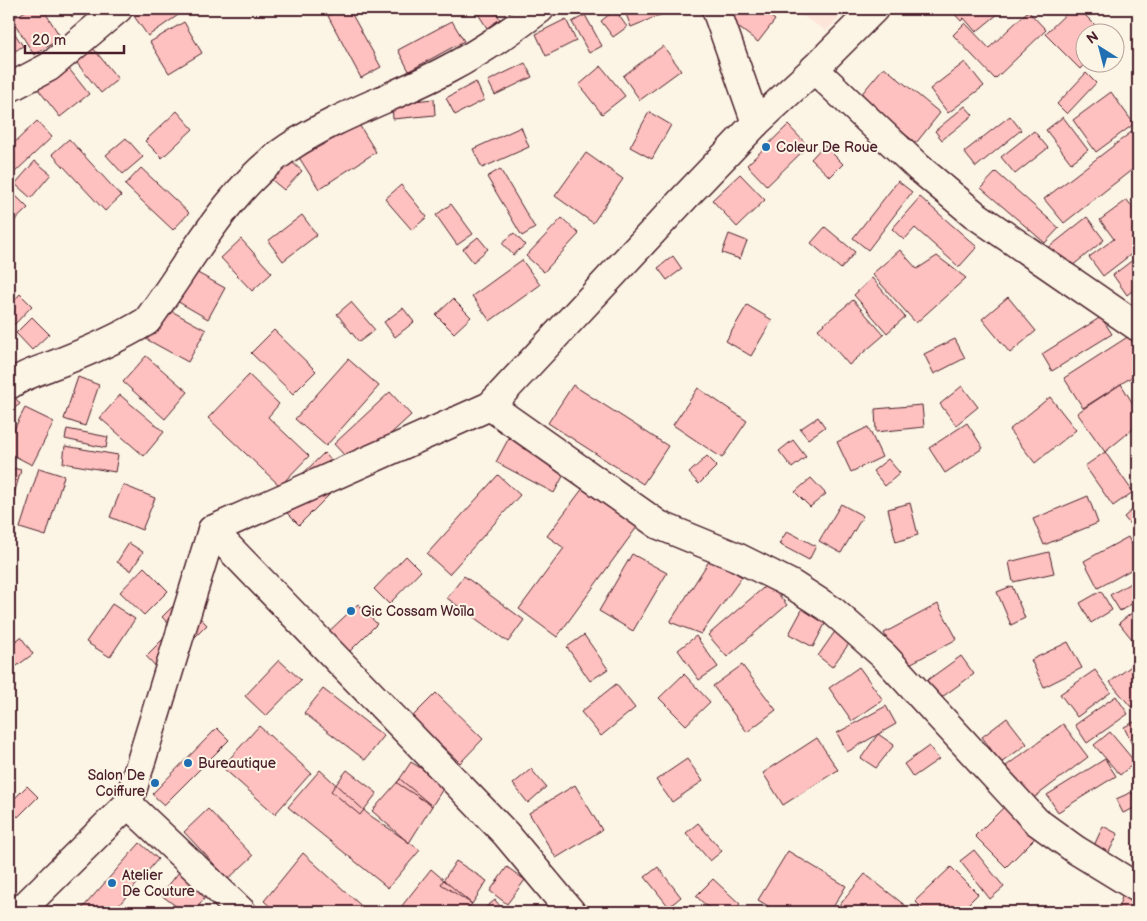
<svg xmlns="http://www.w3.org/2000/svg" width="1147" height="921" viewBox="0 0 1147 921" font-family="'Balsamiq Sans',sans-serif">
	<rect width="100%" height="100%" fill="#fcf5e5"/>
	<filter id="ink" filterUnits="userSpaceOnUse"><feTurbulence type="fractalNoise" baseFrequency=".02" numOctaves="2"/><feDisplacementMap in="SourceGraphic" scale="10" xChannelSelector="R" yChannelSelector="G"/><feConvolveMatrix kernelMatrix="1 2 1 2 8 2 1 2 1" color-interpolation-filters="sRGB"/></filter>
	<g filter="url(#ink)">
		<path fill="#fde5da" d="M792 9H848L826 31Z"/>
		<path fill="#fec1bf" stroke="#4a1f2b" d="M29 9H43L61 38 34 55 12 19Z
			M66 9H82L72 17Z
			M129 9H182L184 11 148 36Z
			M341 9H349L381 67 361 78 328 16Z
			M475 9H494L500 19 487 28Z
			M624 9H675L631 27Z
			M740 9H761L775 20 758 42 730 21Z
			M950 9H1004L976 32 964 18 961 21Z
			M1071 9H1079L1102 32H1084V62H1086L1080 69 1045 34Z
			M615 10 627 27 613 37 601 21Z
			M1028 11 1046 30 995 79 953 35 965 23 989 48Z
			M585 15 602 46 589 53 572 22Z
			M566 19 576 41 546 56 536 34Z
			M452 21 464 41 409 71 398 50Z
			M184 22 202 53 169 73 150 42Z
			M9 25 23 46 9 55Z
			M663 46 681 70 640 100 623 76Z
			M93 48 118 79 101 93 76 62Z
			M62 60 89 94 60 117 33 83Z
			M965 62 984 86 948 113 930 89Z
			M525 63 532 77 495 95 488 81Z
			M601 66 625 96 602 114 579 85Z
			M884 67 940 113 916 143 859 97Z
			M1086 73 1096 83 1067 114 1057 104Z
			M476 82 484 100 455 115 446 98Z
			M1111 92 1134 124 1096 152 1073 120Z
			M434 99 435 115 393 119 392 103Z
			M965 106 973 115 942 140 935 131Z
			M177 111 193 129 162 158 145 141Z
			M649 112 671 125 652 159 630 147Z
			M353 115 376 152 319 189 295 151Z
			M1010 116 1021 130 976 167 964 152Z
			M1063 117 1088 150 1071 163 1046 130Z
			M37 121 52 137 13 174 9 170V148Z
			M788 125 808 146 767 186 747 165Z
			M521 127 529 147 482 168 473 149Z
			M1134 130 1138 136V165L1064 223 1044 199Z
			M1034 131 1048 148 1015 174 1001 157Z
			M126 138 143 157 123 174 106 155Z
			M69 139 121 196 105 211 52 154Z
			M824 145 843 164 830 177 811 159Z
			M586 153 623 179 593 223 555 196Z
			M284 155 302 171 284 190 266 175Z
			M35 161 51 174 31 198 15 184Z
			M141 168 189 213 173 230 125 185Z
			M500 169 535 228 522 236 487 177Z
			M996 172 1059 228 1045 243 981 188Z
			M740 174 765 200 737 227 712 200Z
			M898 181 912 192 868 250 853 238Z
			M401 185 427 217 412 230 385 199Z
			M9 189 28 208 9 226Z
			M920 197 977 247 959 267 915 228 904 240 892 229Z
			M1127 200 1138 215V249L1103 276 1089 257 1114 239 1100 220Z
			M451 204 473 234 457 245 436 215Z
			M302 215 317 235 283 261 268 241Z
			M1087 217 1104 240 1066 271 1048 248Z
			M562 218 579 234 544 272 526 256Z
			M825 227 855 252 841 269 811 243Z
			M514 233 525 245 513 255 502 243Z
			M729 234 747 241 740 259 722 253Z
			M478 237 488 249 473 262 463 249Z
			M241 239 272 273 252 291 221 258Z
			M900 250 917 269 937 256 966 278 916 323 872 274Z
			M673 256 682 269 667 280 658 268Z
			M1138 256V286L1127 295 1113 275Z
			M522 260 540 285 490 321 472 296Z
			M192 270 225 288 208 319 175 300Z
			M872 278 905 317 887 333 854 295Z
			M20 294 32 306 14 325 9 320V306Z
			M1008 297 1036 331 1010 353 982 319Z
			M453 299 471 317 454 333 436 315Z
			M853 300 884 335 849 365 818 329Z
			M351 302 375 330 359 342 337 314Z
			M747 305 772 320 751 356 726 341Z
			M164 307 206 330 188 362 146 339Z
			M403 308 414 322 395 337 384 322Z
			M32 317 49 334 32 350 16 333Z
			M1101 317 1112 334 1052 371 1042 354Z
			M274 330 316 371 293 394 251 353Z
			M1129 336 1138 351V373L1083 408 1064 378Z
			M955 339 965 358 934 374 924 354Z
			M146 356 188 392 165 419 123 382Z
			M348 359 379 386 326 446 295 419Z
			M249 375 279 404 268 417 309 456 280 486 208 418Z
			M78 377 99 385 85 426 64 419Z
			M1121 384 1138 412V425L1105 452 1077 413Z
			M573 385 668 446 643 484 548 423Z
			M962 386 978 407 956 425 940 404Z
			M698 388 747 421 722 458 673 425Z
			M9 389 20 404 9 412Z
			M390 392 411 415 355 467 334 444Z
			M120 395 164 432 144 456 100 418Z
			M1050 397 1076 430 1035 463 1009 430Z
			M922 405 924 427 876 432 875 409Z
			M25 408 54 422 32 465 9 453V439Z
			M818 417 825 427 808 439 800 429Z
			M967 423 983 448 945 473 929 448Z
			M868 427 882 457 851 472 837 442Z
			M67 429 108 437 106 448 65 439Z
			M511 434 569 465 554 493 496 462Z
			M793 440 806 457 792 468 779 451Z
			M65 446 118 455 115 472 63 463Z
			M1105 452 1133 492 1113 506 1085 466Z
			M324 453 348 476 299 525 275 501Z
			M707 456 717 466 699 484 689 473Z
			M888 459 900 473 885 486 873 471Z
			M9 467 21 470 9 512Z
			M39 468 64 476 46 536 20 528Z
			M498 475 520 495 449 574 427 554Z
			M811 478 826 494 810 507 795 492Z
			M123 485 155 498 142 530 110 517Z
			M583 488 637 527 557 637 519 609 564 548 547 536Z
			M1088 496 1098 523 1044 545 1033 519Z
			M910 503 918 535 896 542 888 509Z
			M841 504 863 516 841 553 819 541Z
			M1138 505V534L1124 517Z
			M787 531 816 546 809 560 779 544Z
			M1128 537 1138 557V566L1098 588 1084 561Z
			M129 543 143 552 131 571 117 562Z
			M1049 552 1054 573 1013 582 1009 562Z
			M632 554 667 573 633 631 599 611Z
			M406 556 421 571 389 604 374 589Z
			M711 558 742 577 701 634 670 622Z
			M144 567 168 591 144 615 120 592Z
			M464 576 524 620 508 642 447 598Z
			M1134 581 1138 587V600L1120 611 1110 595Z
			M769 583 787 605 727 657 708 635Z
			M1012 586 1025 618 1011 625 997 592Z
			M1101 591 1112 610 1091 623 1080 603Z
			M181 598 207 625 188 644 162 617Z
			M112 604 135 619 110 657 86 642Z
			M358 604 377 624 345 656 325 635Z
			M938 604 957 639 902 668 884 633Z
			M803 608 827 620 813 647 789 634Z
			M1138 608V640L1135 643 1119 623Z
			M836 630 851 641 832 667 818 656Z
			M167 635 163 674 146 656Z
			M584 635 608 669 590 681 567 647Z
			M696 636 718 667 699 680 678 650Z
			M21 637 33 654 10 671 9 646Z
			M1068 642 1082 668 1044 687 1031 660Z
			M961 656 974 674 935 702 922 684Z
			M279 660 301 680 266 716 245 696Z
			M1138 661V701L1131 707 1110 682Z
			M742 665 776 710 747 732 713 686Z
			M859 667 883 700 852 721 829 688Z
			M1095 670 1111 692 1077 717 1060 694Z
			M684 674 710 702 686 725 659 698Z
			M616 684 635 708 601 736 581 712Z
			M323 689 384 736 365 760 304 713Z
			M436 693 483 739 460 763 412 717Z
			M1116 696 1128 714 1087 743 1075 725Z
			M886 706 896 724 847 752 837 733Z
			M1007 718 1027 744 1001 763 982 737Z
			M1138 720V754L1137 755 1124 727Z
			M1063 724 1088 757 1031 800 1006 766Z
			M259 726 311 773 275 814 222 767Z
			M217 728 229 740 164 805 152 794Z
			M1110 732 1135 762 1120 775 1094 745Z
			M878 734 894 745 876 768 861 758Z
			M817 738 838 770 783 805 763 773Z
			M929 746 939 759 913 777 904 764Z
			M687 759 703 781 672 802 656 780Z
			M1105 759 1116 776 1058 812 1047 795Z
			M411 762 446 784 432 806 397 783Z
			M531 769 546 787 528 803 513 784Z
			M320 770 368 814 420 850 388 888 288 807Z
			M347 770 377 793 360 815 331 791Z
			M400 779 432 806 409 843 372 811Z
			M575 785 602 830 556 858 529 813Z
			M27 786 38 797 18 817 9 807V804Z
			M1132 792 1137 807 1123 813 1116 799Z
			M1005 806 1037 836 1006 867 975 836Z
			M208 809 253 856 228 879 184 832Z
			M698 823 722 851 710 861 686 833Z
			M1103 826 1118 834 1107 856 1092 850Z
			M140 843 158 859 119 905 127 912H79Z
			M974 850 1004 887 990 899 960 861Z
			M788 851 846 886 830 912H778L758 900Z
			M303 853 368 912H276L264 901Z
			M456 861 487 881 472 904 441 884Z
			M507 867 525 880 507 904 490 891Z
			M658 867 681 897 669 907 645 877Z
			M951 867 978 894 960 912H926L915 901Z
			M431 869 472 904 464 912H397Z
			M179 872 207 895 194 912H184L161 895Z
			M865 874 907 907 902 912H844L838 907Z
			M713 879 740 904 732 912H713L696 896Z
			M1124 892 1138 897V912H1123L1117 910Z
			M495 900 505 912H480Z"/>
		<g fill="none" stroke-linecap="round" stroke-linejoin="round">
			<defs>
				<path id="minor" d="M716 9 756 123
					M814 69 919 168 974 214 1138 327
					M9 88 49 67 118 9
					M9 385C23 376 32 373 48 367 80 355 118 339 147 321 189 264 228 188 288 148 337 115 396 97 448 69 481 52 511 31 540 9
					M490 406 659 525 737 557 791 584 833 611 884 656 1036 821 1076 850 1138 888
					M212 530 506 834 571 912
					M128 804 242 912"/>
				<path id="secondary" d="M19 912 128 804 212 530 490 406 688 194 756 123 814 69 874 9"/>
			</defs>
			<use href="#minor" stroke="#4a1f2b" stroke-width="31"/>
			<use href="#secondary" stroke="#4a1f2b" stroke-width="31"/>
			<use href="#minor" stroke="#fcf5e5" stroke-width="28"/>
			<use href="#secondary" stroke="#fcf5e5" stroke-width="28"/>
		</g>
	</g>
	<g fill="#1f6fb2" stroke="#fcf5e5" stroke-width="2">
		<circle cx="766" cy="147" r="5"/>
		<circle cx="351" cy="611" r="5"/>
		<circle cx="188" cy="763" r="5"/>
		<circle cx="155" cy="783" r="5"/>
		<circle cx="112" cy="883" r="5"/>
	</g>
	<g text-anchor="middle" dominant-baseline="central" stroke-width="4" stroke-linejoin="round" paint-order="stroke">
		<g font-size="14" fill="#4a1f2b" stroke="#fcf5e5" text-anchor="start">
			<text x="776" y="147">Coleur De Roue</text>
			<text x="361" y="611">Gic Cossam Woïla</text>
			<text x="198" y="763">Bureautique</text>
			<text x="145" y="775" text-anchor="end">Salon De<tspan x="145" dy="16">Coiffure</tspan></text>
			<text x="122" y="875">Atelier<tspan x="122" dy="16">De Couture</tspan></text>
		</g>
	</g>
	<rect width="1147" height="921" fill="none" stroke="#fcf5e5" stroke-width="30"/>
	<rect x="15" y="15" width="1117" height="891" fill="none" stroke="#4a1f2b" stroke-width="2" filter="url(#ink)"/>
	<g transform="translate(1100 48) rotate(324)"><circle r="24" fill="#fcf5e5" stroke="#b59f9b"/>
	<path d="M0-4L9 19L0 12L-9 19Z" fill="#1f6fb2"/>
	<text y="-8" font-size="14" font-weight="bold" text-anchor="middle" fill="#4a1f2b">N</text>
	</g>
	<path d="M25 45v8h99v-8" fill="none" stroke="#4a1f2b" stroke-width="2.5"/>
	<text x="32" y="45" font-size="15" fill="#4a1f2b" stroke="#fcf5e5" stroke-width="4" paint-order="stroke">20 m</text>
</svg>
